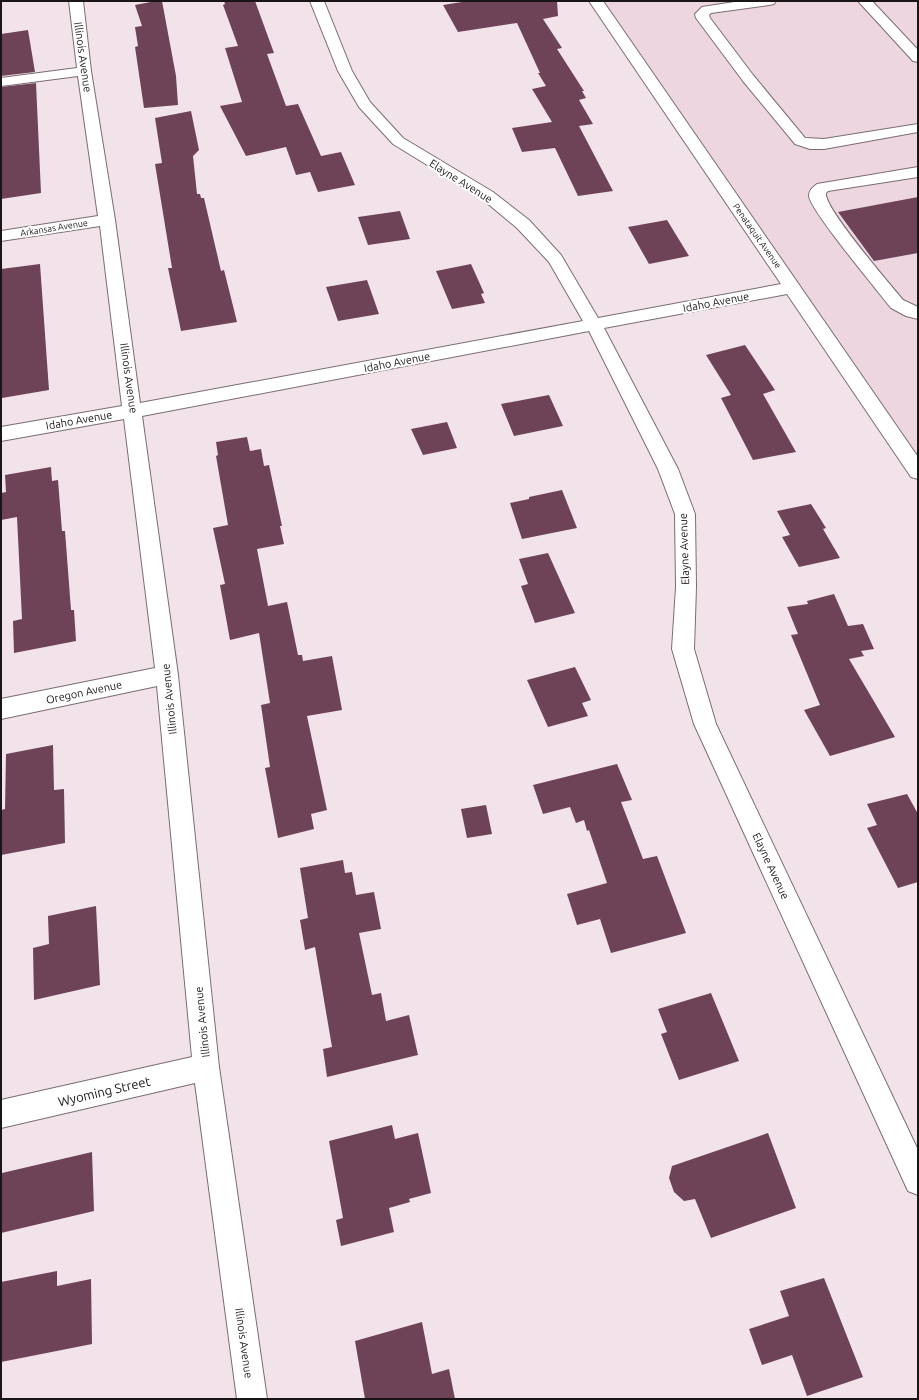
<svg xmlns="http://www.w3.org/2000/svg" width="919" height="1400" viewBox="0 0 919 1400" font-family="Ubuntu,sans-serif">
	<rect width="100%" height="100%" fill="#f2e3ea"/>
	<path fill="#edd6e0" d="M596 1H918V472Z"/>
	<path fill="#6e4358" d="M156 1H162L176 76 178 105 144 108 135 47 138 46 135 27 142 26 135 5Z
		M224 1H255L274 53 267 54 286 106 298 104 321 156 341 152 355 185 318 192 310 172 296 175 286 147 246 156 220 106 242 102 225 48 238 46 223 5 225 4Z
		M468 1H557L558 16 543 19 562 48 557 49 584 91H582L586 98 579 100 593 124 579 126 613 191 578 196 555 148 522 152 512 128 552 122 532 89 546 86 538 73H540L517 23 458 32 443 5Z
		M28 30 35 72 1 76V34Z
		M36 83 41 193 1 199V87Z
		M191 111 199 150 193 156 197 194H200L201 198H204L221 271 224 270 237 322 181 331 168 268H172L155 164 162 163 155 118Z
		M918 197V253L874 261 838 212Z
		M400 211 410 239 368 245 358 217Z
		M667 220 689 256 649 264 628 227Z
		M40 264 49 390 2 398 1 269Z
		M471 264 484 293 481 294 485 303 452 309 436 271Z
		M367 280 379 314 338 321 326 287Z
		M745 345 775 390 763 394 796 452 753 460 721 398 731 395 706 355Z
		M549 395 563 426 514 436 501 404Z
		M447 422 457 448 423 455 411 429Z
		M247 437 250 451 261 449 264 466 269 465 282 526H280L284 544 257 549 268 606 287 602 298 655H302L303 661 332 656 342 710 307 716 327 810 311 814 314 829 278 838 265 768 270 767 261 705 270 703 259 633 230 640 220 585 225 584 213 528 228 525 216 456 218 455 216 442Z
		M51 467 52 481 58 480 62 531H65L71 610H74L76 641 14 653 13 621 22 619 17 517 1 520V493L6 492 5 475Z
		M562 490 577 528 522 539 510 503 529 499V497Z
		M811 504 826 528 823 529 840 558 799 567 782 537 790 535 777 511Z
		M548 553 575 613 535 623 521 586 528 584 519 559Z
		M834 594 848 626 863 624 874 649 861 651 864 656 849 659 895 737 830 756 804 710 820 705 791 635 798 634 787 607 808 604 807 601Z
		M575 667 591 700 582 703 588 716 548 727 527 680Z
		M53 745 54 790 64 789 65 843 1 855V810L5 809 6 754Z
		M617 764 632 800 621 802 643 859 657 856 686 933 611 953 600 919 577 925 567 894 607 883 589 830 587 831 584 820 576 823 570 807 543 814 533 785Z
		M907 794 918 814V882L898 888 867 828 877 825 867 804Z
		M486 805 492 834 467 838 461 809Z
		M343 860 345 873 352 872 356 895 374 892 381 929 359 933 372 995 381 993 386 1021 409 1015 418 1055 327 1077 323 1049 332 1047 315 947 305 950 300 920 308 918 300 868Z
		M96 906 100 985 34 1000 33 948 49 944 48 916Z
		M711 993 739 1061 679 1080 661 1034 667 1032 658 1009Z
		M392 1125 395 1139 418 1133 431 1193 409 1199 410 1202 389 1208 394 1232 341 1246 336 1220 343 1218 329 1141Z
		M768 1133 796 1208 711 1238 695 1199 684 1201 674 1192 669 1178 672 1166Z
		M92 1152 94 1211 1 1233 2 1173Z
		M57 1271V1286L91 1279 92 1344 1 1362V1282Z
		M824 1278 863 1377 807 1396 792 1355 762 1365 749 1329 789 1316 780 1291Z
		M422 1322 432 1374 449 1369 455 1399H365L355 1341Z"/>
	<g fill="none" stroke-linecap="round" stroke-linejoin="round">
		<defs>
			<path id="minor" d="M69 1H83L91 71 115 220 140 403 583 321 549 262 517 228 481 198 393 144 359 107 338 71 310 1H324L352 71 370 102 403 138 493 192 529 220 561 255 598 318 781 284 589 1H603L918 457V479L911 477 787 294 604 328 678 469 695 514 696 587 694 649 716 724 918 1150V1195L908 1191 694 724 672 649 676 587 675 514 658 469 589 331 142 416 178 675 219 1067 267 1399H237L195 1083 1 1128V1100L192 1057 157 686 1 719V699L155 668 124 419 1 441V427L122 406 100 226 1 241V231L98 216 78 76 1 86V78L77 68Z
				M741 1H776L774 4 769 5 711 13 709 15 710 18 753 75 805 138 824 139 918 124V132L824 149H810L795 144 743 81 696 18 695 14 702 7Z
				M858 1H872L918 50V62L913 61Z
				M918 167V177L828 191 826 193C823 207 890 284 903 300L918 307V319L906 316 891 308C878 291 810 210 809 196 809 190 813 187 817 184Z"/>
		</defs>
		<use href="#minor" stroke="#7a6d72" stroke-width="2"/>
		<use href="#minor" fill="#fff" fill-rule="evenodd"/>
	</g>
	<g text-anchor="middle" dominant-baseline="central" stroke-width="4" stroke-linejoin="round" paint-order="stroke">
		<g font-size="9" fill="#1a1517" stroke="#fff">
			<text transform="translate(54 228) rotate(-9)">Arkansas Avenue</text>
			<text transform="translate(757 236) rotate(55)">Penataquit Avenue</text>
		</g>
		<g font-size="11" fill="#1a1517" stroke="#fff">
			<text transform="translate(83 57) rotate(82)">Illinois Avenue</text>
			<text transform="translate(461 181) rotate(32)">Elayne Avenue</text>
			<text transform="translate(716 302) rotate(-11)">Idaho Avenue</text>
			<text transform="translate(397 362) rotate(-11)">Idaho Avenue</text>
			<text transform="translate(129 378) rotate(82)">Illinois Avenue</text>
			<text transform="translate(79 420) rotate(-10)">Idaho Avenue</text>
			<text transform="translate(684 549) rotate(-92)">Elayne Avenue</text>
			<text transform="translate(84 692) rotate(-12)">Oregon Avenue</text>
			<text transform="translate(169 699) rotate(-96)">Illinois Avenue</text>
			<text transform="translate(771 866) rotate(65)">Elayne Avenue</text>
			<text transform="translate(202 1022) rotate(-96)">Illinois Avenue</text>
			<text transform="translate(244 1343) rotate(82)">Illinois Avenue</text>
		</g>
		<g font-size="13" fill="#1a1517" stroke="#fff">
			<text transform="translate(104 1091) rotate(-13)">Wyoming Street</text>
		</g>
	</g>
	<rect width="919" height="1400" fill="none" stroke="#1a1517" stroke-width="4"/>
</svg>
